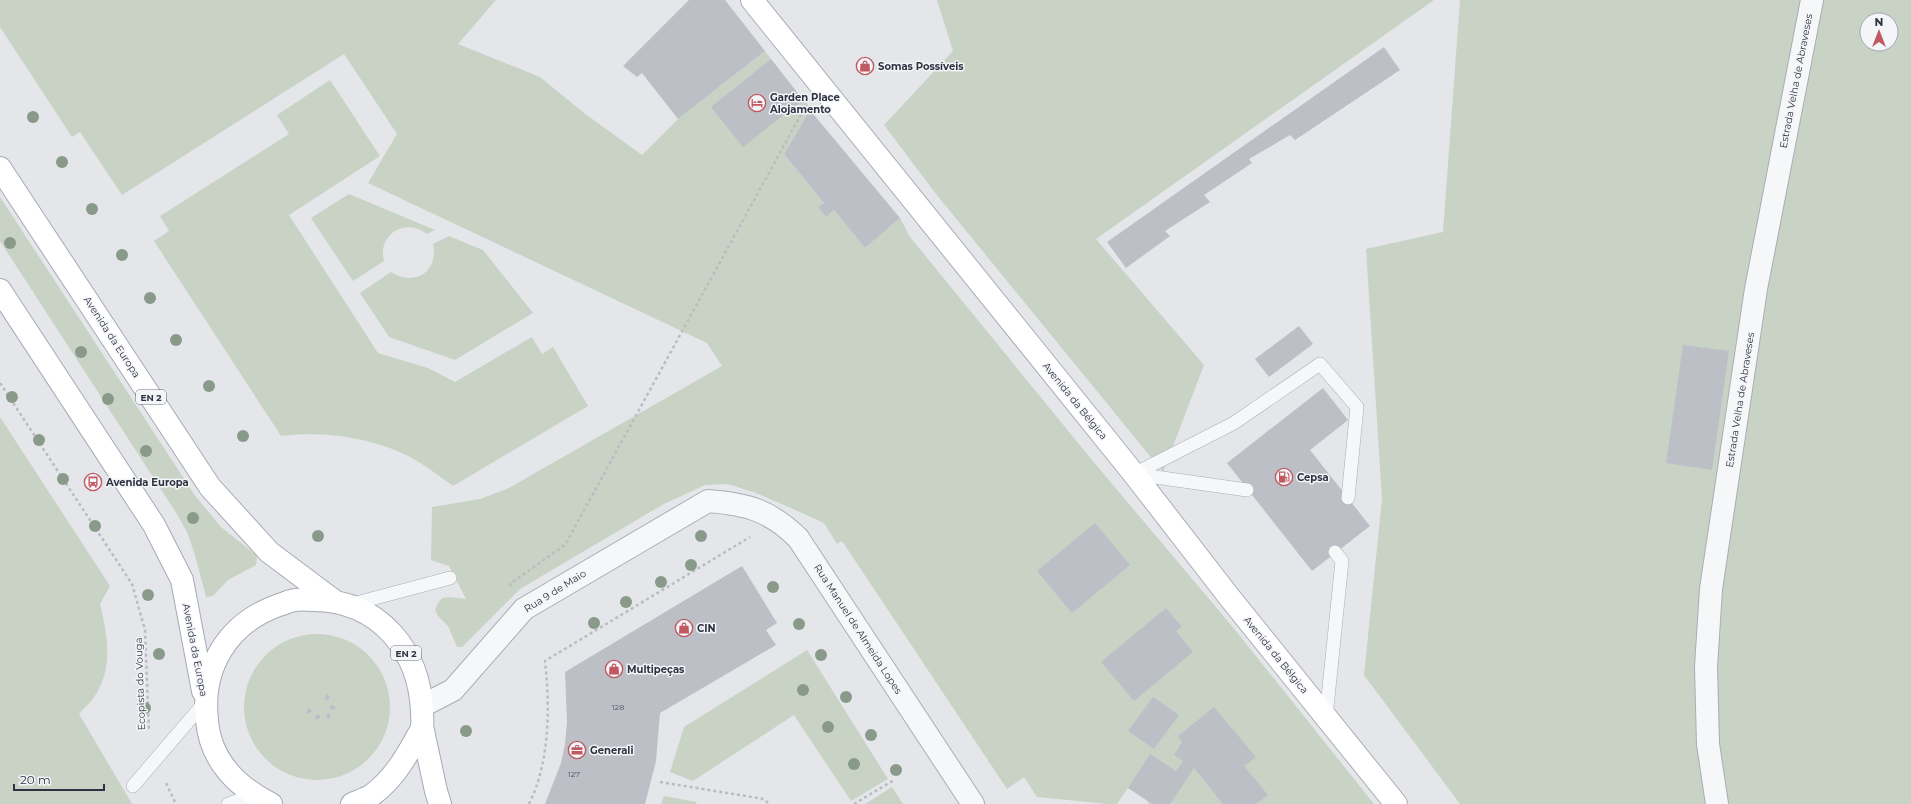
<svg xmlns="http://www.w3.org/2000/svg" width="1911" height="804" viewBox="0 0 1911 804" font-family="Montserrat,sans-serif">
	<rect width="100%" height="100%" fill="#e4e6ea"/>
	<path fill="#c8d3c6" fill-rule="evenodd" d="M0 0H496L458 44 540 77 584 113 642 155 678 119 765 51 803 100 807 103 810 110 784 154 824 203 819 208 826 217 834 210 865 248 900 218 910 237 1092 460 1236 631 1374 804H1149L1146 800 1128 788 1117 804H1107L1037 797 1024 777 1007 789 842 541 837 544 824 523 793 509 756 493 728 484 705 485 662 505 520 589 462 647H457L448 626 438 616 435 610 438 603 442 598 450 597 466 599 449 566 431 560 432 507 480 499 507 489 722 366 707 343 368 183 397 134 344 54 122 195 80 132 72 137 0 27Z
		M937 0H1434L1096 239 1204 365 1163 472 936 194 884 125 953 51Z
		M1460 0H1911V804H1460L1364 675 1382 499 1366 249 1443 232ZM1867 20H1891V44H1867Z
		M330 80 380 156 289 215 378 353 428 368 455 382 532 337 542 354 553 347 588 406 453 486C439 476 425 465 410 457 371 437 323 431 281 436L154 241 169 231 160 216 289 134 277 115Z
		M349 194 435 230 427 234C406 217 377 234 384 261L353 281 311 218Z
		M0 197 196 497 221 527 251 551 257 557 256 565 228 580 213 596 206 597 195 555 187 532 175 511 0 241Z
		M449 236 483 250 533 313 455 360 389 337 360 293 391 272C414 287 439 272 433 244Z
		M0 417 110 586 100 604C108 636 114 671 92 700 88 705 83 709 79 714L132 804H0Z
		M244 707a73 73 0 1 1 146 0a73 73 0 1 1-146 0Z
		M807 650 888 779 851 801 794 715 693 781 670 772 684 727Z
		M892 787 903 804H865Z
		M664 796 696 802 697 804H661Z"/>
	<path fill="#bcbfc6" d="M689 0H725L765 51 678 119 642 73 637 77 623 66Z
		M1384 47 1400 70 1295 140 1290 135 1249 159 1252 163 1204 195 1210 202 1165 231 1170 236 1126 268 1107 242Z
		M771 59 803 100 743 147 711 107Z
		M810 110 900 218 865 248 834 210 826 217 818 207 824 203 784 154Z
		M1299 326 1313 344 1269 377 1255 359Z
		M1683 345 1729 351 1712 470 1666 463Z
		M1323 388 1348 420 1310 450 1370 526 1312 571 1227 463Z
		M1095 523 1130 565 1072 613 1037 571Z
		M742 566 777 623 766 630 776 645 660 713 656 761 645 804H545L561 763 565 744 567 722 565 672Z
		M1166 608 1182 627 1176 631 1193 652 1134 701 1101 662Z
		M327 694 330 697 327 701 324 698Z
		M1153 697 1179 715 1154 749 1128 731Z
		M330 705 335 706V710L330 709Z
		M1214 707 1256 757 1244 766 1268 795 1256 804H1223L1194 768 1170 804H1153L1128 788 1150 754 1176 771 1183 761 1174 755 1182 742 1178 736Z
		M309 708 312 711 309 714 306 712Z
		M329 713 331 717 328 719 326 715Z
		M316 715H320L319 719H315Z"/>
	<g fill="none" stroke-linecap="round" stroke-linejoin="round">
		<defs>
			<path id="lane" d="M1134 474 1234 423 1320 364 1357 407 1348 498
				M1134 474 1247 490
				M349 605 450 578
				M1326 717 1342 561 1335 552
				M133 786 205 702
				M228 804 253 795"/>
			<path id="street" d="M422 706 453 690 524 609 708 501C747 504 769 510 798 538L973 804
				M1717 804 1708 744 1706 667 1711 589 1756 289 1812 0"/>
			<path id="secondary" d="M752 0 1134 474 1230 598 1396 804"/>
			<path id="primary" d="M0 168 210 487 269 552 333 600
				M0 290 154 525 182 580 203 691
				M422 726 436 791 440 804
				M271 804C237 787 210 760 207 720 201 667 228 623 279 605 284 604 290 600 296 600 302 599 308 600 314 600 379 601 420 650 422 713 422 717 423 722 422 726 422 730 418 735 416 739 404 761 392 780 372 795 366 799 359 801 352 804"/>
		</defs>
		<use href="#lane" stroke="#aaadb4" stroke-width="14"/>
		<use href="#street" stroke="#aaadb4" stroke-width="24"/>
		<use href="#secondary" stroke="#aaadb4" stroke-width="24"/>
		<use href="#primary" stroke="#a5aab5" stroke-width="24"/>
		<path stroke="#babcc2" stroke-width="2.5" stroke-dasharray="3 3" stroke-linecap="butt" d="M0 383 132 584 145 630 149 731
			M511 586 510 584 565 545 805 107
			M660 782 764 799 769 804
			M166 783 176 804
			M529 804C550 762 550 707 545 661L750 537
			M854 804 894 780"/>
		<use href="#lane" stroke="#f6f7f9" stroke-width="13"/>
		<use href="#street" stroke="#f6f7f9" stroke-width="22"/>
		<use href="#secondary" stroke="#fff" stroke-width="22"/>
		<use href="#primary" stroke="#fff" stroke-width="22"/>
	</g>
	<g fill="#8a9a8a">
		<circle cx="33" cy="117" r="6"/>
		<circle cx="62" cy="162" r="6"/>
		<circle cx="92" cy="209" r="6"/>
		<circle cx="10" cy="243" r="6"/>
		<circle cx="122" cy="255" r="6"/>
		<circle cx="150" cy="298" r="6"/>
		<circle cx="176" cy="340" r="6"/>
		<circle cx="81" cy="352" r="6"/>
		<circle cx="209" cy="386" r="6"/>
		<circle cx="12" cy="397" r="6"/>
		<circle cx="108" cy="399" r="6"/>
		<circle cx="243" cy="436" r="6"/>
		<circle cx="39" cy="440" r="6"/>
		<circle cx="146" cy="451" r="6"/>
		<circle cx="63" cy="479" r="6"/>
		<circle cx="193" cy="518" r="6"/>
		<circle cx="95" cy="526" r="6"/>
		<circle cx="318" cy="536" r="6"/>
		<circle cx="701" cy="536" r="6"/>
		<circle cx="691" cy="565" r="6"/>
		<circle cx="661" cy="582" r="6"/>
		<circle cx="773" cy="587" r="6"/>
		<circle cx="148" cy="595" r="6"/>
		<circle cx="626" cy="602" r="6"/>
		<circle cx="594" cy="623" r="6"/>
		<circle cx="799" cy="624" r="6"/>
		<circle cx="159" cy="654" r="6"/>
		<circle cx="821" cy="655" r="6"/>
		<circle cx="803" cy="690" r="6"/>
		<circle cx="846" cy="697" r="6"/>
		<circle cx="145" cy="708" r="6"/>
		<circle cx="828" cy="727" r="6"/>
		<circle cx="466" cy="731" r="6"/>
		<circle cx="871" cy="735" r="6"/>
		<circle cx="854" cy="764" r="6"/>
		<circle cx="896" cy="770" r="6"/>
	</g>
	<defs>
		<symbol id="shop-ring" viewBox="-11 -11 22 22"><circle r="9.5" fill="#f4f5f8" stroke="#c05961" stroke-width="1.5"/><path d="M-5-2.5h2.3a2.7 3.5 0 0 1 5.4 0H5L5.5 6h-11ZM-1.5-2.5h3a1.5 2.3 0 0 0-3 0Z" fill="#c05961"/></symbol>
		<symbol id="hotel-ring" viewBox="-11 -11 22 22"><circle r="9.5" fill="#f4f5f8" stroke="#c05961" stroke-width="1.5"/><path d="M-6-4.5h1.5V1H6V5H4.5V3h-9V5H-6ZM-4 0a1.8 1.8 0 1 1 3.6 0ZM.5 0V-2.5h3Q6-2.5 6 0Z" fill="#c05961"/></symbol>
		<symbol id="fuel-ring" viewBox="-11 -11 22 22"><circle r="9.5" fill="#f4f5f8" stroke="#c05961" stroke-width="1.5"/><path d="M-5.5-6h7V0h2V4h1.3V-2.5L3-4.5l.8-.8L6-3V5H2.5V1h-1V6h-7ZM-4.2-4.7v3.2H.2V-4.7Z" fill="#c05961"/></symbol>
		<symbol id="bus-ring" viewBox="-11 -11 22 22"><circle r="9.5" fill="#f4f5f8" stroke="#c05961" stroke-width="1.5"/><path d="M-5-6H5V4H4V6H2V4H-2V6H-4V4H-5ZM-3.5-4V0h7V-4ZM-3.5 1.2v1.5H-2V1.2ZM2 1.2v1.5H3.5V1.2Z" fill="#c05961"/></symbol>
		<symbol id="office-ring" viewBox="-11 -11 22 22"><circle r="9.5" fill="#f4f5f8" stroke="#c05961" stroke-width="1.5"/><path d="M-6-3h4V-5.5h4V-3h4V5H-6ZM-1-4.5V-3h2v-1.5ZM-6 0V1H6V0Z" fill="#c05961"/></symbol>
	</defs>
	<g fill-rule="evenodd">
		<use href="#shop-ring" x="855" y="56" width="20" height="20"/>
		<use href="#hotel-ring" x="747" y="93" width="20" height="20"/>
		<use href="#fuel-ring" x="1274" y="467" width="20" height="20"/>
		<use href="#bus-ring" x="83" y="472" width="20" height="20"/>
		<use href="#shop-ring" x="674" y="618" width="20" height="20"/>
		<use href="#shop-ring" x="604" y="659" width="20" height="20"/>
		<use href="#office-ring" x="567" y="740" width="20" height="20"/>
	</g>
	<g text-anchor="middle" dominant-baseline="central" stroke-width="3" stroke-linejoin="round" paint-order="stroke">
		<g font-size="8" fill="#525662">
			<text x="618" y="707">128</text>
			<text x="574" y="774">127</text>
		</g>
		<g fill="#f4f5f8" stroke="#696d78" stroke-width="1">
			<rect x="136" y="390" width="30" height="14" rx="3"/>
			<rect x="391" y="646" width="30" height="14" rx="3"/>
		</g>
		<g font-size="9" font-weight="bold" fill="#2e3341">
			<text x="151" y="397">EN 2</text>
			<text x="406" y="653">EN 2</text>
		</g>
		<g font-size="10" font-weight="bold" fill="#2e3341" stroke="#f4f5f8" text-anchor="start">
			<text x="878" y="66">Somas Possíveis</text>
			<text x="770" y="97">Garden Place<tspan x="770" dy="12">Alojamento</tspan></text>
			<text x="1297" y="477">Cepsa</text>
			<text x="106" y="482">Avenida Europa</text>
			<text x="697" y="628">CIN</text>
			<text x="627" y="669">Multipeças</text>
			<text x="590" y="750">Generali</text>
		</g>
		<g font-size="10" fill="#2e3341" stroke="#f4f5f8">
			<text transform="translate(1796 81) rotate(-79)">Estrada Velha de Abraveses</text>
			<text transform="translate(112 337) rotate(57)">Avenida da Europa</text>
			<text transform="translate(1740 400) rotate(-81)">Estrada Velha de Abraveses</text>
			<text transform="translate(1075 401) rotate(51)">Avenida da Bélgica</text>
			<text transform="translate(555 591) rotate(-32)">Rua 9 de Maio</text>
			<text transform="translate(858 629) rotate(57)">Rua Manuel de Almeida Lopes</text>
			<text transform="translate(195 650) rotate(79)">Avenida da Europa</text>
			<text transform="translate(1276 655) rotate(51)">Avenida da Bélgica</text>
			<text transform="translate(140 684) rotate(-92)">Ecopista do Vouga</text>
		</g>
	</g>
	<g transform="translate(1879 32)"><circle r="19" fill="#f4f5f8" stroke="#a5a7af"/>
	<path d="M0-3L7 15L0 10L-7 15Z" fill="#c05961"/>
	<text y="-6" font-size="11" font-weight="bold" text-anchor="middle" fill="#2e3341">N</text>
	</g>
	<path d="M14 784v6h90v-6" fill="none" stroke="#2e3341" stroke-width="2"/>
	<text x="20" y="784" font-size="12" fill="#2e3341" stroke="#f4f5f8" stroke-width="3" paint-order="stroke">20 m</text>
</svg>
